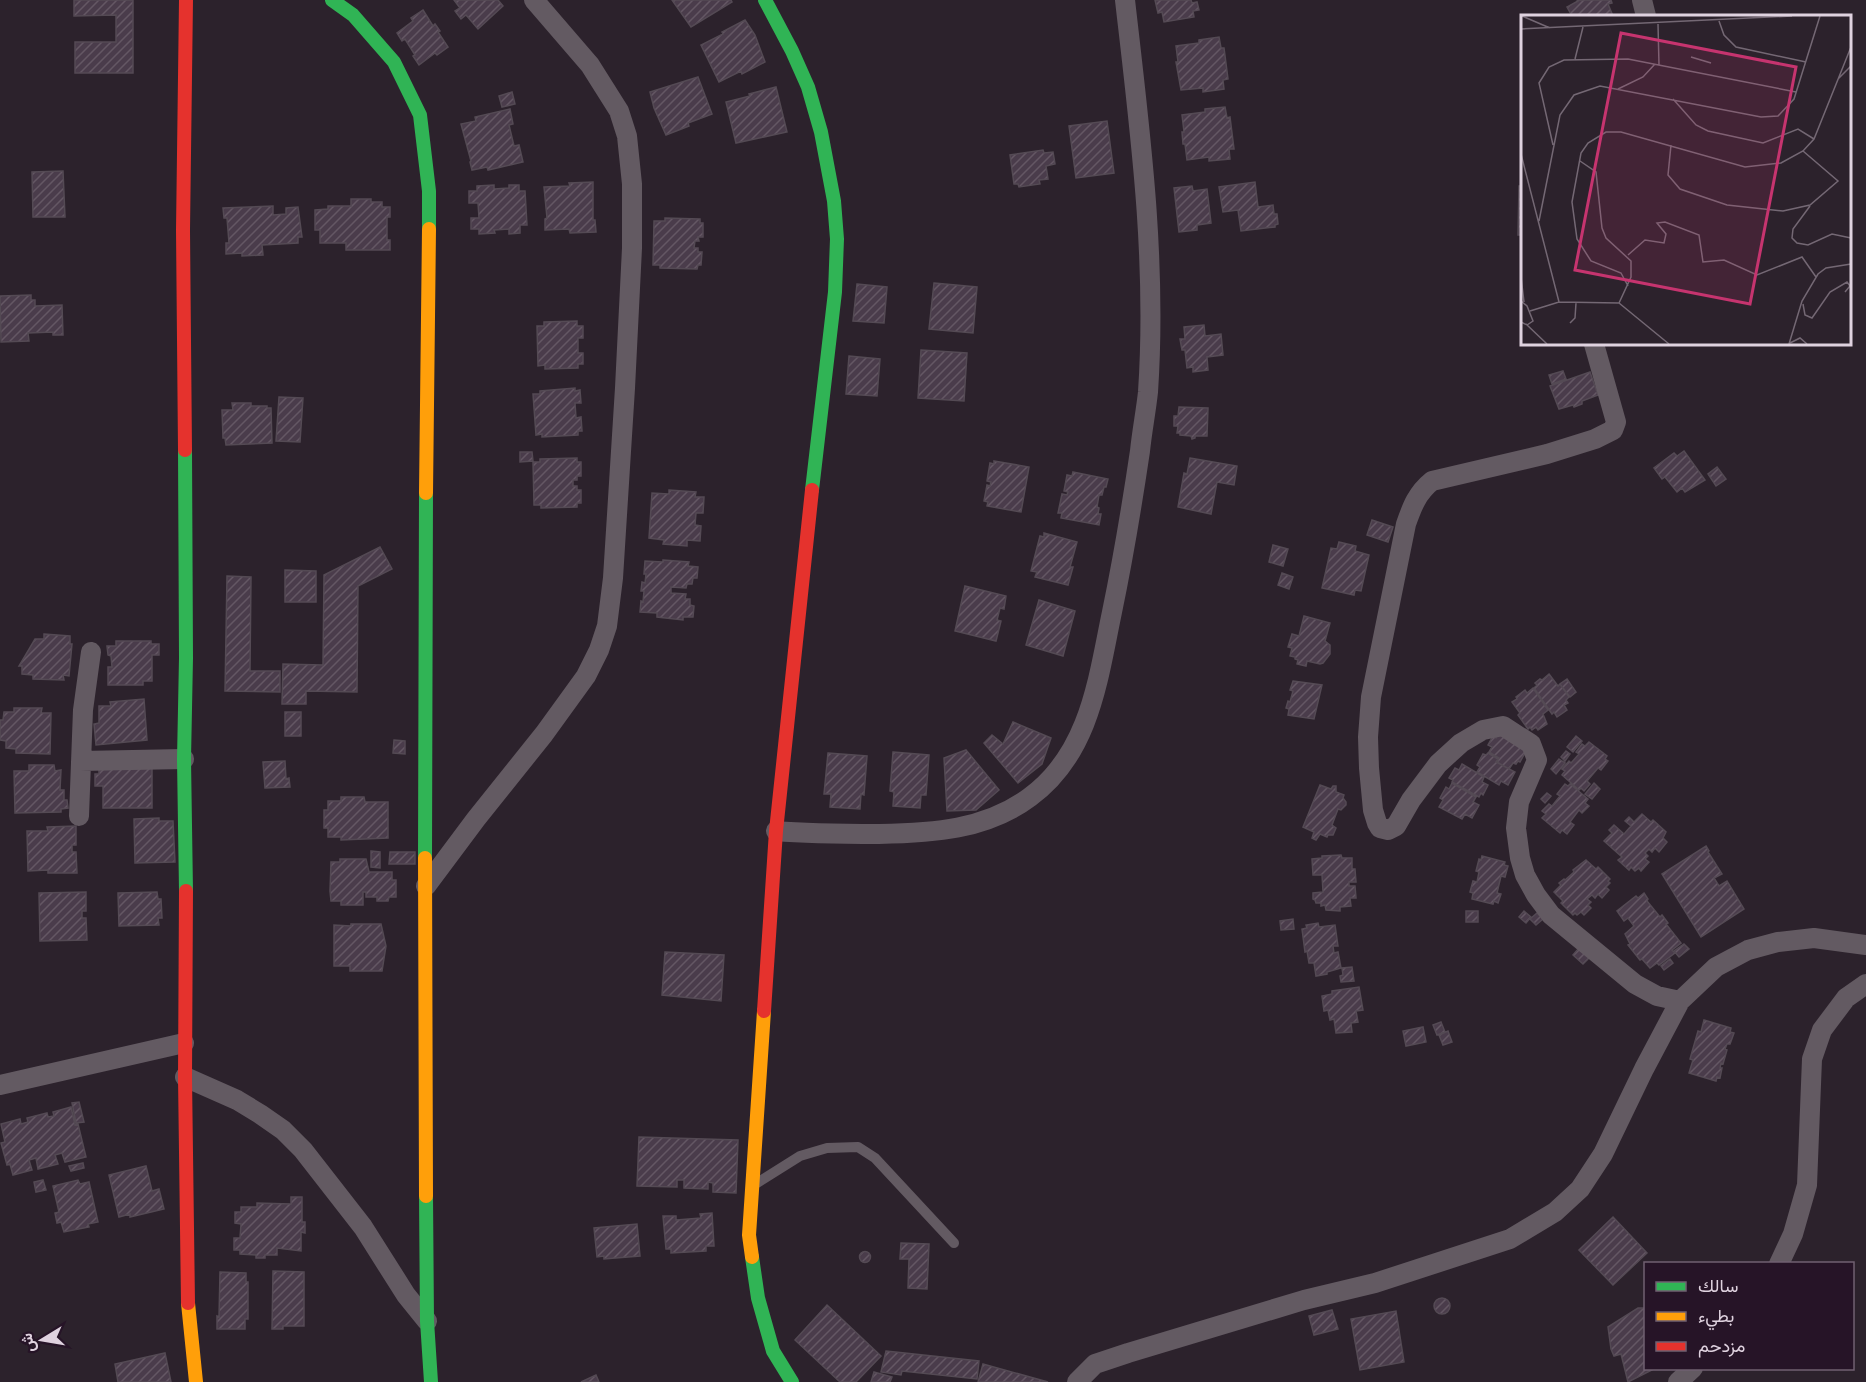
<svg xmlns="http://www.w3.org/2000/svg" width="1866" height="1382" viewBox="0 0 1866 1382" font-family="'Archivo Narrow',Vazirmatn,sans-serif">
	<defs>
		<pattern id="building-hatch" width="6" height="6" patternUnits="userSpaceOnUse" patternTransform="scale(1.5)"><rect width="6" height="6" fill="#4a3c4b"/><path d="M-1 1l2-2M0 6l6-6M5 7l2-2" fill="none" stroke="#645764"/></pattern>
	</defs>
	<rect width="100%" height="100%" fill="#2c222c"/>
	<path fill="url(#building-hatch)" stroke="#544a54" stroke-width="1.5" d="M74 0H133V73H75V42H116V15L74 16Z
		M454 0H498L503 6 478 29 466 15 461 19 455 11 460 8Z
		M672 0H731L732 2 691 27Z
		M1155 0H1191L1192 3 1197 2 1199 10 1193 11 1194 17 1164 22 1162 12 1158 13Z
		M1577 0H1611L1612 3 1608 4 1613 16H1572L1567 7 1578 1Z
		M423 10 433 26 435 24 440 31 438 32 448 47 437 55 435 53 419 65 413 56 415 55 405 39 402 41 397 33 413 21 411 18Z
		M745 20 755 35 765 62 742 74 741 71 719 82 701 45 723 34 722 32Z
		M1219 37 1221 48H1224L1228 79 1223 80 1224 89 1203 92V88L1181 90 1176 62H1178L1176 46 1199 43V40Z
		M698 77 712 114 688 123 689 126 666 135 654 108 650 92Z
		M776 87 787 132 736 143 726 102 750 96 749 94Z
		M512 92 515 104 502 107 499 96Z
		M1225 107 1227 118 1230 117 1234 149H1229L1230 159 1209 161V157L1187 160 1185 144H1183L1182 132H1184L1182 115 1205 112V109Z
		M510 109 513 124 509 125 514 146 519 145 523 162 488 170 487 167 472 170 470 162 471 161 461 124 476 121 475 117Z
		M1107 121 1114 173 1076 178 1069 126Z
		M1043 150 1044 153 1053 152 1055 164 1046 166 1048 179 1039 180 1040 184 1019 187 1018 184H1014L1010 155Z
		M63 171 65 217H33L32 172Z
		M593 182V220H595L596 232 570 233 569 229 545 230V219L547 218 544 187 570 186 569 183Z
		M1255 182 1258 207 1273 205 1274 214H1277L1278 224 1275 225V227L1241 231 1238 210 1223 212 1219 187Z
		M494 185V189L509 188V185H519V191H525L527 225H520V233L509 234V229L494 230 495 233 479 234V229H471V218H479L478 203H469V191H477V186Z
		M1192 186 1193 191 1207 189 1211 223 1197 225V230L1179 232 1174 188Z
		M1519 186H1522V235H1518Z
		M351 199H371V202H382V207H390V217H387V240H390V250H346V243H320V230H315V210L328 209V206H351Z
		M273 206V215L286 214V208L298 207 302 237H298V243L262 245 263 255 242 256V253L226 254V243H229L227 218H224L223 208Z
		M665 218 700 219V223H703V237H698L699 241H695L694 248H698V252H702L701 265H698L697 269 660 268V265H653L654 221H665Z
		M934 283 977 287 973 333 929 329Z
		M857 284 887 287 884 323 853 321Z
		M31 295V300H35V306L62 305 63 335H53V332L28 333 29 341 1 342 0 296Z
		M577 321V326H583V338H578V353H583V364H578V368L545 369V365L538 366 537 326H544V322Z
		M1204 325 1205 336 1221 334 1223 355 1207 357 1208 370 1193 372V367L1187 368 1185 350H1182L1180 339H1185L1184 327Z
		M921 350 967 353 964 401 918 398Z
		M849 356 880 359 877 396 846 394Z
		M1563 371 1566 379 1552 384 1549 375Z
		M1590 372 1598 395 1582 401V404L1574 407 1573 405 1559 409 1550 386Z
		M575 388V391L580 390 581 403H575L576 418 581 417 582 431H578V435L542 437V434L536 435 533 394H540V391Z
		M279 397 303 398 300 442 276 441Z
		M232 403H251V406H267V408H271L272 443 226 445 225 438H223L222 410H233Z
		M1179 407 1208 408 1207 436H1195V438L1192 439 1191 436 1180 435V433H1177L1178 426H1174V416H1178Z
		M1684 451 1705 480 1685 492 1682 488 1677 492 1665 477 1662 479 1654 468 1674 453 1677 456Z
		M520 452H532L533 461 520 462Z
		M577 458V462H581V476H577V480H573V486H577V490H581V503H577V507L541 508V505H534L533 462H540V459Z
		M1190 458 1237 466 1234 485 1217 482 1211 514 1178 507 1184 473 1187 474Z
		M994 461 1029 467 1021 512 987 506 988 502 984 501 987 485 990 486 991 482 987 481 990 463 994 464Z
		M1717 467 1726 479 1716 486 1708 474Z
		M1073 472 1108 479 1106 487H1104L1102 495H1099L1097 507 1099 508 1098 514H1101L1099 525 1061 518 1062 513H1058L1062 494 1067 495 1068 492 1064 491 1067 475 1072 476Z
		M669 490 696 492 695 497H704L703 513H696L695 525 701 526 700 541 687 540V546L663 544 664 540 649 538 652 493 669 494Z
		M1372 520 1393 527 1388 542 1367 535Z
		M1044 533 1077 542 1070 567H1073L1068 585 1035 577 1037 572 1031 571 1040 536 1044 537Z
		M1339 542 1356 546 1355 551 1369 555 1361 591 1355 590 1354 595 1322 588 1331 548 1337 549Z
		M1273 545 1288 549 1283 566 1269 562Z
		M380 547 392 569 358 586 357 692 306 691V704H282L283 664 323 665 324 575Z
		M663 560 689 562 688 566 698 567 697 578H693L692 584H687L686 588 671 587V593L686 594 685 599H690V605L694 606 693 617H683V620L657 617V613L640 612 641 601 643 602 644 591H641L642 582 645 583 646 574H644L645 561 663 562Z
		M285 570 316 571V602H285Z
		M1282 573 1293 577 1289 589 1278 585Z
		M227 576 251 577 250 671H280V692L225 691Z
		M965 586 1006 596 1004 609 1000 608 997 620 1001 621 996 641 955 631Z
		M1039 600 1075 611 1063 656 1026 645Z
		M1304 616 1330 623 1325 641 1330 645V654L1323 663 1320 664 1307 661 1306 666 1297 664 1298 660 1295 659V657L1290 656 1292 648 1288 647 1292 634 1299 636Z
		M44 634 70 636V644H72L69 676 63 675 64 680 33 679V675L22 674V666H19L35 639H44Z
		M116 641H151V644H159V655H152V681H143V685H108V667H112L111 656 108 655 107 646H116Z
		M1549 674 1558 686 1560 684 1569 697 1566 700 1568 703 1564 705 1567 710 1557 717 1554 712 1552 714 1534 688 1537 685 1535 683 1540 679 1542 680Z
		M1567 679 1576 692 1570 697 1560 684Z
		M1293 681 1322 685 1314 719 1288 715 1289 709 1286 708 1288 701 1290 702 1293 691 1290 690Z
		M1533 688 1548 710 1543 714 1547 724 1538 730 1536 727 1532 730 1530 727 1528 729 1518 715 1520 713 1512 702 1517 699 1516 697 1525 690 1527 693Z
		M144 699 147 740 96 745 94 724 99 723V706H111L110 702Z
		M14 708H42L41 713H51L50 754 16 753V749L6 748V741L0 740V720H3L4 712H14Z
		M285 712H301V736H285Z
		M1013 722 1051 738 1042 764 1018 783 984 743 992 735 1003 744Z
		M1499 731 1526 751 1520 762 1518 761 1516 764 1513 763 1509 769 1497 762 1499 758 1489 752 1492 747 1488 745 1493 736 1496 738Z
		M1576 736 1582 741 1573 752 1567 747Z
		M394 740 405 741V754L393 753Z
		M1589 742 1607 756 1605 759 1608 761 1601 770 1598 768 1587 781 1590 784 1584 791 1581 788 1579 790 1562 775 1565 771 1562 769 1569 761 1571 763 1579 754 1576 752 1582 744 1585 746Z
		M966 750 999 790 976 810 947 811 944 758Z
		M1566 751 1570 754 1565 761 1561 757Z
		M893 752 929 755 926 795H921L920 808 893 806 894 792 890 791Z
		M828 753 867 756 864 795 861 794 860 809 830 807 831 794H824Z
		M1488 753 1498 759 1496 762 1515 772 1508 785 1501 781 1499 785 1477 772 1480 767 1477 765 1483 754 1486 755Z
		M1559 759 1565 763 1556 774 1551 769Z
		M285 761 286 779 289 778 290 787 265 788 263 762Z
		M152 764V808H103V786H95V774H99V765Z
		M1462 764 1484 777 1482 782 1488 785 1483 795 1481 793 1479 797 1452 782 1453 780 1449 778 1455 768 1459 770Z
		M29 765H54L55 771 61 770 60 790H64V800H67L68 808 61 809V812L15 813 14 771H29Z
		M1452 783 1476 797 1473 802 1479 805 1472 818 1465 814 1462 819 1439 807 1443 800 1440 798 1446 787 1449 789Z
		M1594 783 1600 789 1592 799 1585 794Z
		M1565 784 1568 786 1570 784 1588 799 1585 803 1589 806 1582 813 1579 810 1570 822 1574 825 1567 834 1562 830 1560 833 1542 818 1546 814 1542 811 1549 804 1552 806 1560 796 1557 794Z
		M1320 785 1331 789 1333 786H1336V792L1344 795 1343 798 1346 802V805L1341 810 1338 809 1332 825 1336 828 1333 835H1328L1327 837 1320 834 1316 840 1312 838 1314 832 1303 827Z
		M1547 793 1551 796 1545 803 1541 799Z
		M341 797H364L365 802H388V838L341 840V837H328V828H324V810H328V801H341Z
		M1642 814 1651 822 1653 820 1666 832 1663 838 1667 842 1659 852 1655 848 1652 852 1649 849 1645 853 1648 856 1645 859 1649 862 1641 871 1639 868 1635 871 1631 867 1629 870 1618 860 1622 857 1604 841 1612 833 1609 830 1614 825 1624 834 1631 826 1625 821 1629 817 1634 822Z
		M159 818V821H173L175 862 135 863 134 819Z
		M76 826V845H72V852H76L77 873H48V870L28 871 27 831H48L47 827Z
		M1706 846 1709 851 1708 852 1722 874 1714 878 1719 886 1727 881 1744 909 1701 937 1662 874Z
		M371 851 380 852V868L371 867Z
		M390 852H415V864H389Z
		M1341 855 1342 858H1352V869H1355L1356 882H1349V886H1355L1356 898H1350L1351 906 1340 907V911L1326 910 1325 905 1321 906V903H1316L1315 900 1313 899V893L1323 892 1322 875H1313L1312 859 1322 858V856Z
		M1482 856 1505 862 1504 865 1508 866 1505 877 1501 876 1497 893 1501 894 1498 903 1494 901 1493 904 1472 899 1473 893 1470 892 1473 881 1477 882 1479 872 1476 871 1479 859 1481 860Z
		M340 859H366L369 872H392V880H396V897H389L388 901H377V897H366V892H363V905H341V901H331L330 891 331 862H340Z
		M1586 860 1596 869 1598 867 1610 879 1608 881 1610 883 1606 887 1609 890 1602 898 1598 894 1595 898 1592 895 1587 899 1591 902 1588 905 1591 908 1584 915 1581 912 1577 915 1575 913 1573 915 1561 903 1563 901 1554 892 1561 885 1559 883 1564 879 1565 880 1574 872 1573 870Z
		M86 892V911H82V918H86L87 940 40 941 39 893Z
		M157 892 158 899H161L162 918H158L159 925 119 926 118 893Z
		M1644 893 1648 899 1647 901 1660 917 1662 915 1668 923 1666 924 1681 943 1672 950 1675 953 1659 965 1657 963 1650 968 1642 959 1640 960 1628 945 1630 944 1625 934 1634 926 1628 918 1624 921 1617 911 1636 896 1638 898Z
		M1466 911H1478V922H1466Z
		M1524 911 1531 917 1526 923 1519 917Z
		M1537 913 1543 919 1536 925 1530 919Z
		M1293 919 1294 929 1281 930 1280 921Z
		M1318 923 1319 927 1335 925 1338 946H1333L1334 953 1338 952 1341 968 1327 972V974L1316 976 1314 963H1309L1307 951 1305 952 1302 929 1307 928 1306 925Z
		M351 924H381L386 946 382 971H350V966H334V925L351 926Z
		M1684 944 1689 949 1679 957 1674 951Z
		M1579 948 1590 957 1583 964 1573 955Z
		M665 952 724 955 721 1001 662 995Z
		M1670 959 1673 963 1664 970 1661 966Z
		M1352 967 1354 981 1341 982 1340 976 1343 975 1342 968Z
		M1359 987 1363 1010 1356 1011 1358 1022 1351 1023 1352 1032 1336 1033 1334 1019 1330 1020 1328 1010 1324 1011 1322 996 1332 994V991Z
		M1704 1020 1731 1028 1730 1032 1734 1033 1730 1044H1727L1725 1049 1727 1050 1723 1064 1721 1063 1720 1068H1722L1720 1078 1717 1077 1716 1081 1689 1073 1693 1060 1690 1059 1698 1031 1701 1032Z
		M1441 1022 1445 1032 1437 1035 1433 1025Z
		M1423 1027 1426 1042 1406 1046 1403 1031Z
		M1448 1031 1452 1042 1443 1045 1439 1035Z
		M79 1102 84 1122 76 1123 72 1103Z
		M71 1107 75 1125 78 1124 86 1157 65 1162 62 1153 55 1155 58 1164 38 1169 36 1158 29 1160 32 1170 13 1175 10 1164 7 1165 1 1143 5 1142 1 1124 20 1119 21 1124 28 1122 27 1118 47 1113 48 1117 54 1116 53 1112Z
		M639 1137 738 1140 736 1193 713 1192V1183L708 1182V1189L684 1188V1180H677V1187L637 1186Z
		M83 1163 84 1168 71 1171 69 1166Z
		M146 1166 152 1191 159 1189 164 1209 130 1217V1214L119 1217 109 1175Z
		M43 1180 46 1190 36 1192 34 1182Z
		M78 1180 80 1184 89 1182 98 1222 88 1224 89 1227 64 1232 61 1222 57 1223 55 1213 59 1212 53 1186Z
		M291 1197H302V1222H305V1233L301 1232V1251L277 1248V1255H265V1258H256V1255L240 1254V1250H234V1238H240L241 1224 235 1223V1212H241V1207H257V1203L291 1204Z
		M712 1213 714 1246H706V1251L671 1253V1249H666L663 1216H676V1220L701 1218 700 1214Z
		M1613 1217 1647 1253 1613 1285 1579 1250Z
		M637 1224 640 1256 604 1259V1256L597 1257 594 1228Z
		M901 1243 929 1244 927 1289 908 1288 909 1259H900Z
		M859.5 1257a5.5 5.5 0 1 1 11 0a5.5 5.5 0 1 1-11 0Z
		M273 1271 304 1272V1326H283V1329H272Z
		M220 1272 246 1273V1282H248V1319H245V1329H217V1316L219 1317Z
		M1434 1306a8 8 0 1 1 16 0a8 8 0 1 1-16 0Z
		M827 1305 881 1356 856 1382H840L795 1340Z
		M1638 1308H1646V1368L1654 1369 1628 1382 1621 1354 1614 1356 1611 1349 1608 1327Z
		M1332 1310 1338 1329 1314 1335 1309 1316Z
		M1396 1311 1404 1362 1360 1370 1351 1319Z
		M886 1351 979 1361 977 1379 902 1371 901 1375 881 1372Z
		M165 1353 171 1382H118L115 1364Z
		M983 1364 1048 1382H978Z
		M874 1372 892 1377 890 1382H871Z
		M596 1375 599 1382H581Z"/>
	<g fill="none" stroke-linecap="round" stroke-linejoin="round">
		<path stroke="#635a62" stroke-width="10" d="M757 1183 800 1156 827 1148 858 1147 875 1158 954 1243"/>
		<path stroke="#635a62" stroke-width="20" d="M1642 0 1646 16
			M1594 344 1616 422 1613 430 1595 439 1547 454 1432 481C1417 493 1412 507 1406 524L1371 697 1368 737 1369 768 1373 810 1377 823 1380 828 1388 830 1396 826 1411 800 1438 764 1461 743 1483 730 1503 726 1531 744 1537 760 1519 802 1516 828 1520 858 1525 875 1536 895 1551 915 1635 984 1657 996 1680 1001
			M81 761 184 759
			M79 816 83 710 91 652
			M776 831C810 834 844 834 879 834 932 833 986 830 1030 797 1090 753 1098 679 1112 612 1123 559 1132 505 1140 451 1142 431 1146 411 1148 392 1157 259 1140 131 1125 0
			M426 886 476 819 544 734 586 676 599 650 607 626 613 578 625 388 632 248V184L627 136 619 111 590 65 534 0
			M185 1077 237 1100 260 1114 283 1130 303 1150 363 1227 406 1295 427 1321
			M0 1085 184 1043
			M1779 1264 1793 1234 1807 1185 1812 1059 1822 1030 1846 998 1866 984
			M1077 1382 1095 1364 1128 1353 1304 1300 1375 1283 1510 1239 1555 1212 1580 1189 1603 1154 1644 1069 1680 1001 1716 967 1748 950 1778 942 1814 938 1866 945
			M1678 1382 1693 1368"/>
		<path stroke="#30b455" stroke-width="14" d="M332 0 353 15 394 62 420 115 429 191V229
			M765 0 792 51 808 87 821 132 834 201 837 239 835 292 812 490
			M185 450 186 658 184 759 186 891
			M425 858 426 493
			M426 1196 427 1321 431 1382
			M752 1257 758 1298 773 1351 792 1382"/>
		<path stroke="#ff9f0a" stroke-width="14" d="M426 493 429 229
			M425 858 426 1196
			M752 1257 749 1235 764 1011
			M188 1303 196 1382"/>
		<path stroke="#e5322d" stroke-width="14" d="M185 450 183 230 186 0
			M186 891 185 1077 188 1303
			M764 1011 776 831 812 490"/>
	</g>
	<g transform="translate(1521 15)">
		<rect width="330" height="330" fill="#2c222c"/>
		<path fill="none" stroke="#746874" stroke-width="1.5" d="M1 1 29 13M198 6 203 20 215 32 285 47M137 9 138 50M0 14 271 1M170 42 190 48M54 44 62 12M317 64 330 51M97 74 122 62 134 49M152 84 175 110 187 116 242 128 277 114 293 124M32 130 18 68 28 52 43 45 107 44 275 77M150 130 147 160 159 174 206 190 262 196 289 190 317 166 282 136M0 139 38 287M289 191 272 214 271 223 276 228 287 230 311 219 330 223M18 206 39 100 53 80 79 71 240 102 257 101 273 84 299 1M107 240 124 225 143 228 145 219 136 208 144 207 178 220 182 247 203 245 236 260 281 242 295 262M0 262 3 287M107 271 100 258 70 246 56 224 51 187 60 138 67 128 85 117H100L224 152 260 148 282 136 293 124 330 32M0 286 6 291 12 306 6 310 0 307M98 288 148 329M282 289 284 300 291 303 309 277 326 267 329 271 324 277M9 296 38 287 98 288 110 262V246L85 223 81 213 75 157 59 146M49 308 54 303 55 288M5 309 26 329M269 328 279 323 286 329M268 329 281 286 297 259 305 253 330 249"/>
		<path fill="#c6346f" fill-opacity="0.15" stroke="#c6346f" stroke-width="3" d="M100 18 275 52 229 289 54 255Z"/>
		<rect width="330" height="330" fill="none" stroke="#dfd2df" stroke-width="3"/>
	</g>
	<rect x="1644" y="1262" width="210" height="108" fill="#261427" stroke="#706071" stroke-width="1.5"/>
	<rect x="1656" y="1282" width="30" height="9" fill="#30b455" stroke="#706071" stroke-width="1.5"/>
	<text x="1698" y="1292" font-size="18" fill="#dfd2df">سالك</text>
	<rect x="1656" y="1312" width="30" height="9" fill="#ff9f0a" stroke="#706071" stroke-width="1.5"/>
	<text x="1698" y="1322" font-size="18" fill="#dfd2df">بطيء</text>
	<rect x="1656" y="1342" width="30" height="9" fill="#e5322d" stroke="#706071" stroke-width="1.5"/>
	<text x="1698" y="1352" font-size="18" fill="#dfd2df">مزدحم</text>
	<g transform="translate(42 1340) rotate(259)" stroke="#261427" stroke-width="4.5" paint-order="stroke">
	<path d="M0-4.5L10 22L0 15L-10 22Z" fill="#dfd2df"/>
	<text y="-9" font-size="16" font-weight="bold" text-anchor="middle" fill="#dfd2df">ش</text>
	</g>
</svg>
